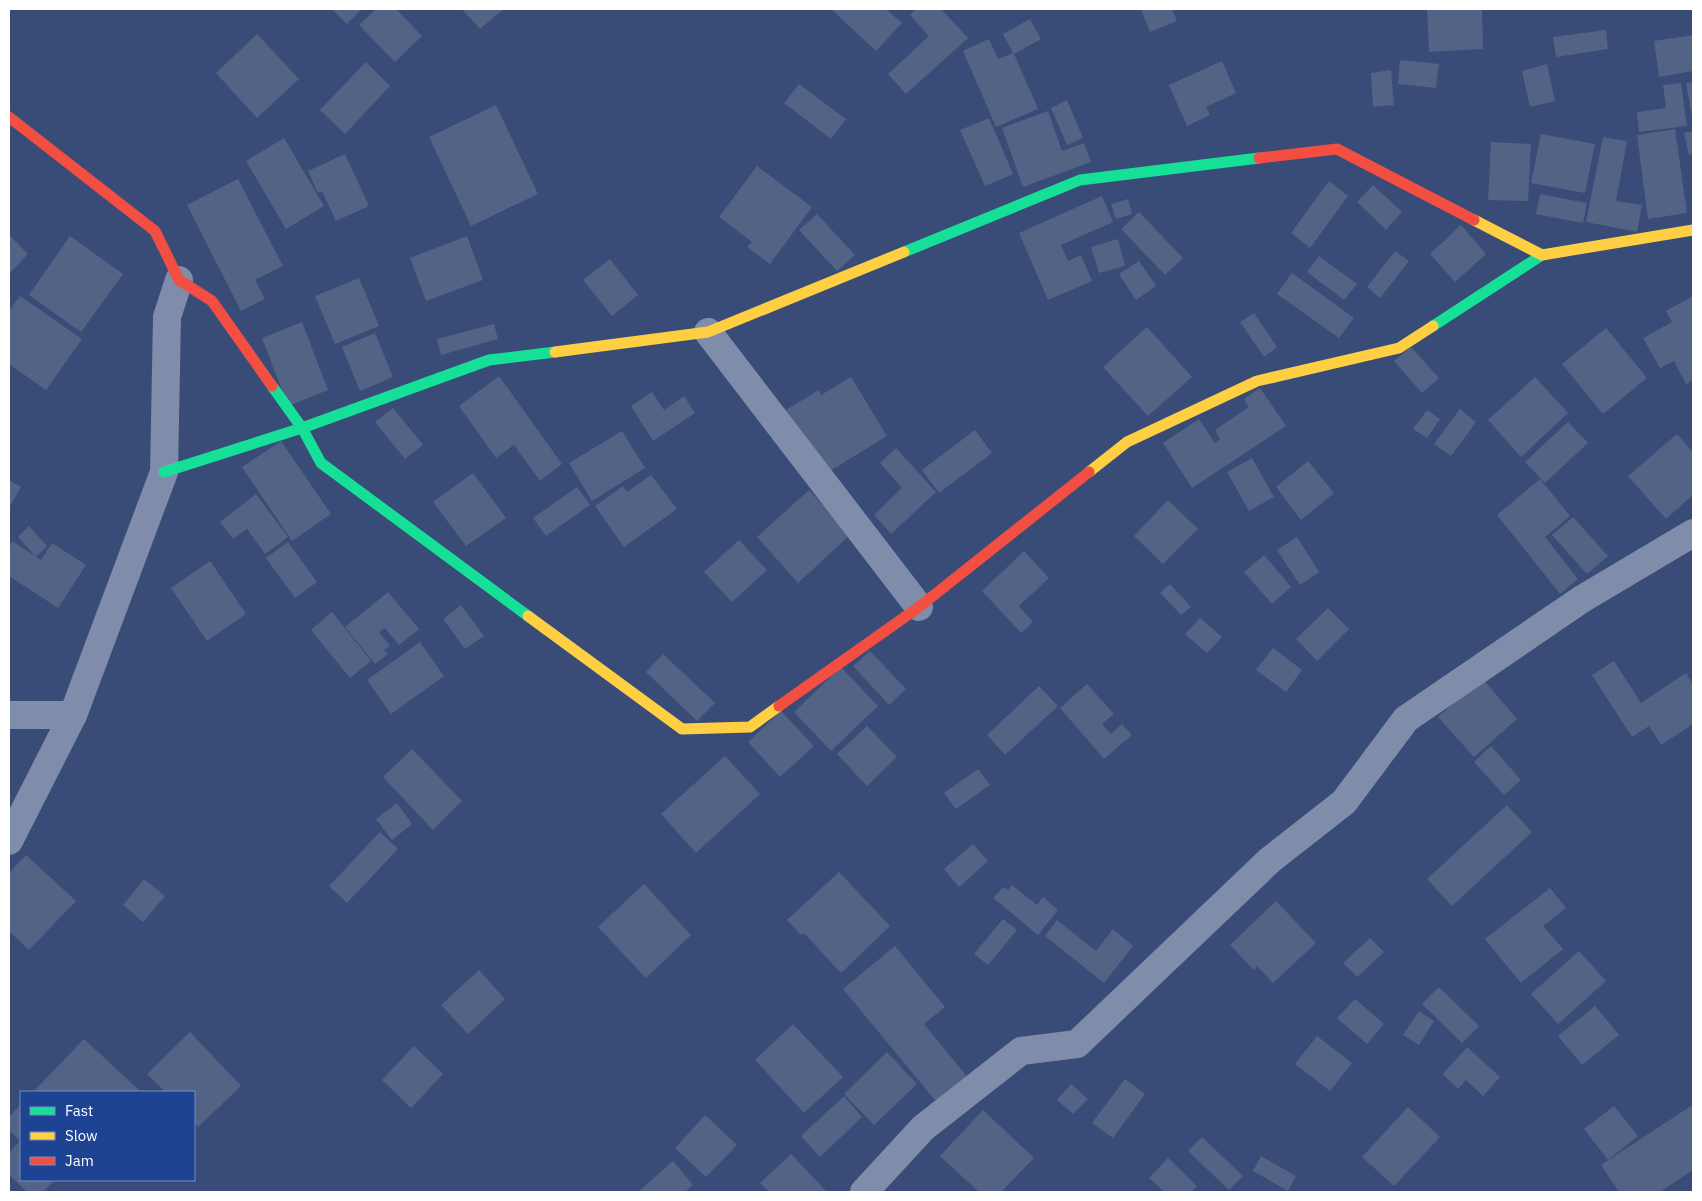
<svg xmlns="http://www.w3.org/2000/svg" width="1702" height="1201" font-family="'IBM Plex Sans',sans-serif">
<rect width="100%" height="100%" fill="#384c77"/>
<g fill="#526385">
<path d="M 332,9 L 362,9 L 347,24 Z"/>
<path d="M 376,9 L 396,9 L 422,36 L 395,62 L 359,25 Z"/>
<path d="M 462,9 L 504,9 L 480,29 Z"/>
<path d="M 831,9 L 886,9 L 902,23 L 876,51 Z"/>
<path d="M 916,9 L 941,9 L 968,38 L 906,94 L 888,74 L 929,36 L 910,15 Z"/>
<path d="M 1141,9 L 1172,9 L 1177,21 L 1150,32 Z"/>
<path d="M 1427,9 L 1482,9 L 1483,49 L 1429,52 Z"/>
<path d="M 1030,19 L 1041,39 L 1014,54 L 1038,109 L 996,127 L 963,51 L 989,39 L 998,59 L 1013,53 L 1003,34 Z"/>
<path d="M 1606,30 L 1608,49 L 1556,57 L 1553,37 Z"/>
<path d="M 257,34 L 299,79 L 257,118 L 216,73 Z"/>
<path d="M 1693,35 L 1693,71 L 1659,77 L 1654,41 Z"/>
<path d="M 1400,60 L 1439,64 L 1436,88 L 1398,84 Z"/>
<path d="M 1222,61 L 1236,93 L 1206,107 L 1210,115 L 1187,126 L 1169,85 Z"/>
<path d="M 366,62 L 390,86 L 345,134 L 320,110 Z"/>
<path d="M 1547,64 L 1555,101 L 1530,107 L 1522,71 Z"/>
<path d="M 1391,70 L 1394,105 L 1373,107 L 1371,73 Z"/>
<path d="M 1693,82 L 1693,117 L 1692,117 L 1686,83 Z"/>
<path d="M 1681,83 L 1687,126 L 1639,132 L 1637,112 L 1666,108 L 1663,85 Z"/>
<path d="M 799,84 L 846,119 L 831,139 L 784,103 Z"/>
<path d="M 1067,100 L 1083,138 L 1067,145 L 1051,108 Z"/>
<path d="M 496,105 L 538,194 L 471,226 L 429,137 Z"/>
<path d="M 1048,111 L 1062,151 L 1084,143 L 1091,162 L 1023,187 L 1002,128 Z"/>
<path d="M 989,118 L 1013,174 L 985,186 L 960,130 Z"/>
<path d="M 1675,129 L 1687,213 L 1648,219 L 1637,135 Z"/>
<path d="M 1693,131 L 1693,154 L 1689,155 L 1684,133 Z"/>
<path d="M 1541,134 L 1595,144 L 1585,193 L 1531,183 Z"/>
<path d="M 1603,137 L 1627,141 L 1616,201 L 1642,205 L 1637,232 L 1586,222 Z"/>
<path d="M 284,138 L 324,206 L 286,229 L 246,161 Z"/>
<path d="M 1491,142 L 1531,144 L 1528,201 L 1488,200 Z"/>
<path d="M 345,154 L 369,206 L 336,221 L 322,191 L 318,193 L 308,171 Z"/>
<path d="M 757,166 L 812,207 L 770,264 L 747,247 L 752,242 L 719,217 Z"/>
<path d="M 238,179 L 283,266 L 255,280 L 265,299 L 241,311 L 187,205 Z"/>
<path d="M 1329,181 L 1348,196 L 1310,248 L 1291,233 Z"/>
<path d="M 1373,185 L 1402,212 L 1386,230 L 1357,202 Z"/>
<path d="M 1540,194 L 1587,203 L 1583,223 L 1536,214 Z"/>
<path d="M 1102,196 L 1113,222 L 1061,245 L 1068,261 L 1081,255 L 1092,281 L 1048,300 L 1019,233 Z"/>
<path d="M 1128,199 L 1132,214 L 1116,219 L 1111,204 Z"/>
<path d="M 1139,212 L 1183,258 L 1165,275 L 1121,229 Z"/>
<path d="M 817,214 L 855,255 L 837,271 L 799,230 Z"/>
<path d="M 1461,225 L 1486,254 L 1455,282 L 1430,254 Z"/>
<path d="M 9,235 L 28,254 L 9,274 Z"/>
<path d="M 70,236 L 123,274 L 81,332 L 29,295 Z"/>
<path d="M 467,236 L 483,280 L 426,301 L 410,258 Z"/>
<path d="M 1118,239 L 1125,266 L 1099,273 L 1091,247 Z"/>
<path d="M 1395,251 L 1409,261 L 1380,298 L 1367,287 Z"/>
<path d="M 1319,256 L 1357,284 L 1344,300 L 1307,272 Z"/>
<path d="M 610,259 L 638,295 L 612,316 L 583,280 Z"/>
<path d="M 1139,261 L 1156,286 L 1136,300 L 1119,274 Z"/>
<path d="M 1292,273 L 1354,318 L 1339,338 L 1277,294 Z"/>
<path d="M 359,278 L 379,326 L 335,344 L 315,296 Z"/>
<path d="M 20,296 L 82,339 L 46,390 L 9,364 L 9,311 Z"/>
<path d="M 1693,296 L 1693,380 L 1686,384 L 1674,361 L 1660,368 L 1643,338 L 1672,322 L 1666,311 Z"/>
<path d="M 1254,313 L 1277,347 L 1264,357 L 1240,322 Z"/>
<path d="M 302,322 L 328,390 L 288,406 L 262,338 Z"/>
<path d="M 494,324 L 498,339 L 441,355 L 437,339 Z"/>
<path d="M 1147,327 L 1192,377 L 1148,416 L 1103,367 Z"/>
<path d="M 1606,328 L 1647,378 L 1603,414 L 1562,364 Z"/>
<path d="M 375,333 L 393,377 L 360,391 L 342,347 Z"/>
<path d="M 1411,347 L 1439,378 L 1422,393 L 1394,361 Z"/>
<path d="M 499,376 L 562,464 L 540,481 L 514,445 L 496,458 L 459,406 Z"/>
<path d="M 851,377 L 887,436 L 825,474 L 786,410 L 819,390 L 821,395 Z"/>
<path d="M 1535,377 L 1568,413 L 1521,457 L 1488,420 Z"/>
<path d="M 1260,388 L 1286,426 L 1192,488 L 1163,443 L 1199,419 L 1215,443 L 1220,439 L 1215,430 L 1249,407 L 1244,399 Z"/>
<path d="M 652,392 L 664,410 L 684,396 L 695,413 L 653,441 L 631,406 Z"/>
<path d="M 393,408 L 423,445 L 405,459 L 375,422 Z"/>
<path d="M 1460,409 L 1476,422 L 1451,456 L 1434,444 Z"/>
<path d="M 1427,410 L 1440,419 L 1427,438 L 1413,429 Z"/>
<path d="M 1568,422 L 1588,443 L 1545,483 L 1525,462 Z"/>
<path d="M 975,430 L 992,453 L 939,493 L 922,470 Z"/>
<path d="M 622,431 L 645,468 L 592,501 L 569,463 Z"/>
<path d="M 1677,434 L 1693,452 L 1693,495 L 1666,519 L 1628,476 Z"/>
<path d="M 281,441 L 331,514 L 292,541 L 242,467 Z"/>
<path d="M 896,448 L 936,492 L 891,534 L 874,515 L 902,488 L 880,463 Z"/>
<path d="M 1252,458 L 1274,497 L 1249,511 L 1227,472 Z"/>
<path d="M 1308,461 L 1334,493 L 1301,520 L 1276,487 Z"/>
<path d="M 473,473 L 506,518 L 466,546 L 433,502 Z"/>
<path d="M 651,475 L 677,509 L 624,547 L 595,506 L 623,486 L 627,492 Z"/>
<path d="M 1540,479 L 1570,516 L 1545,537 L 1578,579 L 1560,594 L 1497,515 Z"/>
<path d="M 9,480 L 21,487 L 9,508 Z"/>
<path d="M 577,487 L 590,505 L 546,536 L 533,518 Z"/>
<path d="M 809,490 L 850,535 L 798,583 L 757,537 Z"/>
<path d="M 256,494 L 288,537 L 265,554 L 247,529 L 233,539 L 220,522 Z"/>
<path d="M 1168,500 L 1198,529 L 1163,564 L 1134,536 Z"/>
<path d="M 1573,517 L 1608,556 L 1587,574 L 1552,535 Z"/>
<path d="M 29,526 L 47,546 L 36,557 L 18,537 Z"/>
<path d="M 1297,537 L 1319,572 L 1300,585 L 1277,550 Z"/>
<path d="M 739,540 L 767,570 L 732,602 L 704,572 Z"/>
<path d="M 12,541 L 41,560 L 52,543 L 86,565 L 58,608 L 9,576 L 9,547 Z"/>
<path d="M 288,542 L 317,582 L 295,598 L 266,558 Z"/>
<path d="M 1024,551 L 1049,578 L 1019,606 L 1033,622 L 1021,633 L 982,591 Z"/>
<path d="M 1264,555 L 1291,587 L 1272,604 L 1244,572 Z"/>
<path d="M 210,561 L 246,614 L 207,641 L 171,588 Z"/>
<path d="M 1170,584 L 1191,607 L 1181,615 L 1160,593 Z"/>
<path d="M 388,592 L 419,629 L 399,645 L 385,628 L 379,632 L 390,646 L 384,650 L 388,654 L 375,664 L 345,627 Z"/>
<path d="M 461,605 L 484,636 L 465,649 L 443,619 Z"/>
<path d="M 1328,608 L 1349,629 L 1317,661 L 1296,639 Z"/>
<path d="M 332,612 L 371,661 L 350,678 L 311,630 Z"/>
<path d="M 1200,618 L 1222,637 L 1207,653 L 1185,634 Z"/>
<path d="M 420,642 L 444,676 L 391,714 L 367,680 Z"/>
<path d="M 1273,648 L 1302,670 L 1286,692 L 1256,670 Z"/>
<path d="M 870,651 L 906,689 L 889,705 L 853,666 Z"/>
<path d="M 663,654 L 715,703 L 697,721 L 646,672 Z"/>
<path d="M 1614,661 L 1641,703 L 1686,673 L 1693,685 L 1693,724 L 1661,745 L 1649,726 L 1632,737 L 1592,675 Z"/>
<path d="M 841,667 L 878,706 L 831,751 L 794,712 Z"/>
<path d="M 1482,678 L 1517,719 L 1474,757 L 1438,717 Z"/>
<path d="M 1087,684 L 1114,714 L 1102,724 L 1111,734 L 1122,724 L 1132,735 L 1104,759 L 1060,708 Z"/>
<path d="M 1039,686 L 1058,706 L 1005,755 L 987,735 Z"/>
<path d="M 781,711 L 814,746 L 780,777 L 748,742 Z"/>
<path d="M 867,726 L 897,757 L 867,786 L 837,754 Z"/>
<path d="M 1491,746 L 1521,780 L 1504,795 L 1474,762 Z"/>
<path d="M 412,749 L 462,801 L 433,830 L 383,777 Z"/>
<path d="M 725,756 L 760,794 L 696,853 L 661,814 Z"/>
<path d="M 978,769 L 990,785 L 956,809 L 944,793 Z"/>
<path d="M 397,803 L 412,824 L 392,840 L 376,819 Z"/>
<path d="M 1507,805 L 1532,832 L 1452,906 L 1427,879 Z"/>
<path d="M 380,832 L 398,849 L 347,903 L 329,886 Z"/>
<path d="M 973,844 L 988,861 L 959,887 L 944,869 Z"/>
<path d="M 26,855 L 76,901 L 29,950 L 9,931 L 9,873 Z"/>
<path d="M 839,872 L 890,926 L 841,973 L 804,933 L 801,935 L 787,920 Z"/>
<path d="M 144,879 L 165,896 L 143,922 L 123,905 Z"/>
<path d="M 644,884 L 691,935 L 646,978 L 598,927 Z"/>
<path d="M 1012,885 L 1037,905 L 1043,897 L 1058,910 L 1038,935 L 993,898 L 1003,887 L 1008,890 Z"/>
<path d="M 1550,888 L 1566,908 L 1543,926 L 1563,949 L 1521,983 L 1485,939 Z"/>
<path d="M 1276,901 L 1316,943 L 1273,983 L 1257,966 L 1254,970 L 1230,945 Z"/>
<path d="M 1003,919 L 1017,930 L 988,965 L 974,954 Z"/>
<path d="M 1057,920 L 1096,951 L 1113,929 L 1133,946 L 1104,983 L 1045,936 Z"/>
<path d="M 1370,938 L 1384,952 L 1357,977 L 1343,963 Z"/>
<path d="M 895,946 L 945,1007 L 924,1024 L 970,1080 L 939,1105 L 843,989 Z"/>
<path d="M 1579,951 L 1606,981 L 1558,1024 L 1531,994 Z"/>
<path d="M 479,970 L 505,999 L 468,1034 L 441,1005 Z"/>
<path d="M 1439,987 L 1479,1026 L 1462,1043 L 1422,1004 Z"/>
<path d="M 1355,999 L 1384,1024 L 1367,1044 L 1337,1018 Z"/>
<path d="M 1595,1006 L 1619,1035 L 1582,1065 L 1558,1036 Z"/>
<path d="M 1419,1011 L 1434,1021 L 1419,1045 L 1403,1035 Z"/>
<path d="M 793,1024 L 843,1077 L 804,1113 L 755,1060 Z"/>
<path d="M 190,1032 L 241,1086 L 198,1127 L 194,1122 L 194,1092 L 165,1092 L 147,1074 Z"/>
<path d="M 1317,1036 L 1352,1063 L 1330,1091 L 1295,1064 Z"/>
<path d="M 84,1039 L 140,1091 L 139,1092 L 33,1092 Z"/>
<path d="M 414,1046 L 443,1074 L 411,1108 L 382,1080 Z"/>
<path d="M 1467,1047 L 1500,1077 L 1483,1096 L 1466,1080 L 1458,1089 L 1443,1074 Z"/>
<path d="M 887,1052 L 917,1084 L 874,1125 L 844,1094 Z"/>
<path d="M 1125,1079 L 1145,1094 L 1113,1138 L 1092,1123 Z"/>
<path d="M 1071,1084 L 1088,1099 L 1073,1114 L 1057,1100 Z"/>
<path d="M 844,1096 L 862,1117 L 820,1157 L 801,1136 Z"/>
<path d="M 21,1104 L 21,1180 L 55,1180 L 43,1192 L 27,1192 L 9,1175 L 9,1153 L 20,1141 L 9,1130 L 9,1117 Z"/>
<path d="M 1614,1106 L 1638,1136 L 1608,1160 L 1584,1129 Z"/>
<path d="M 1691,1106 L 1693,1110 L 1693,1170 L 1660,1192 L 1619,1192 L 1601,1165 Z"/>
<path d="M 1408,1107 L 1440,1137 L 1394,1186 L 1362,1157 Z"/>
<path d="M 983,1110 L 1034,1158 L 1001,1192 L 979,1192 L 940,1156 Z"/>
<path d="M 705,1115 L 737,1145 L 706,1177 L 675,1148 Z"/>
<path d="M 1202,1137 L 1243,1176 L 1229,1190 L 1188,1151 Z"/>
<path d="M 791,1154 L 827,1192 L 769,1192 L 760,1183 Z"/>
<path d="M 1261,1156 L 1296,1176 L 1288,1191 L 1253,1171 Z"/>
<path d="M 1168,1158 L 1197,1186 L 1191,1192 L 1164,1192 L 1149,1178 Z"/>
<path d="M 673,1161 L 693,1185 L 685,1192 L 638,1192 Z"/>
</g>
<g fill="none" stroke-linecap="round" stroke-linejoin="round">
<g stroke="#808daa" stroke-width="28">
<path d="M 708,332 L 919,607"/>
<path d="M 9,715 L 73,715"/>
<path d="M 9,841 L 73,715 L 164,472 L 167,317 L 179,280"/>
<path d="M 864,1192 L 923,1128 L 1021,1051 L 1077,1044 L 1270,860 L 1344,802 L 1406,719 L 1582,599 L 1693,533"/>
</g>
<g stroke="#16e098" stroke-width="11">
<path d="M 904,252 L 1080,180 L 1259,158"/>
<path d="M 1433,326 L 1542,255"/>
<path d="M 272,386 L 302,428 L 321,463 L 528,616"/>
<path d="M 164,472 L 302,428 L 489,360 L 555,352"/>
</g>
<g stroke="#ffcf43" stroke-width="11">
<path d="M 1474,220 L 1542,255 L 1693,230"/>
<path d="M 555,352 L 708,332 L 904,252"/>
<path d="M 1089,472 L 1127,442 L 1257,381 L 1399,348 L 1433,326"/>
<path d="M 528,616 L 682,729 L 750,727 L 779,706"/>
</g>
<g stroke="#f24e42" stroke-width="11">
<path d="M 9,117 L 155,231 L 179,280 L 212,301 L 272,386"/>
<path d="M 1259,158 L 1337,149 L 1474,220"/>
<path d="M 779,706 L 919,607 L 1089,472"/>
</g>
</g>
<rect width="1702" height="1201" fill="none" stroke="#ffffff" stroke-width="20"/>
<rect x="20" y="1091" width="175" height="90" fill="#1d4392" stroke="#778ebe"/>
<rect x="30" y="1107" width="25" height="8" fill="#16e098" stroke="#778ebe"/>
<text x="65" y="1116" font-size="15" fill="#ffffff">Fast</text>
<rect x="30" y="1132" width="25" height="8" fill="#ffcf43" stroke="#778ebe"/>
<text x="65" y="1141" font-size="15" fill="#ffffff">Slow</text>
<rect x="30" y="1157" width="25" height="8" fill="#f24e42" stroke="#778ebe"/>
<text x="65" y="1166" font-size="15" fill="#ffffff">Jam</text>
</svg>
